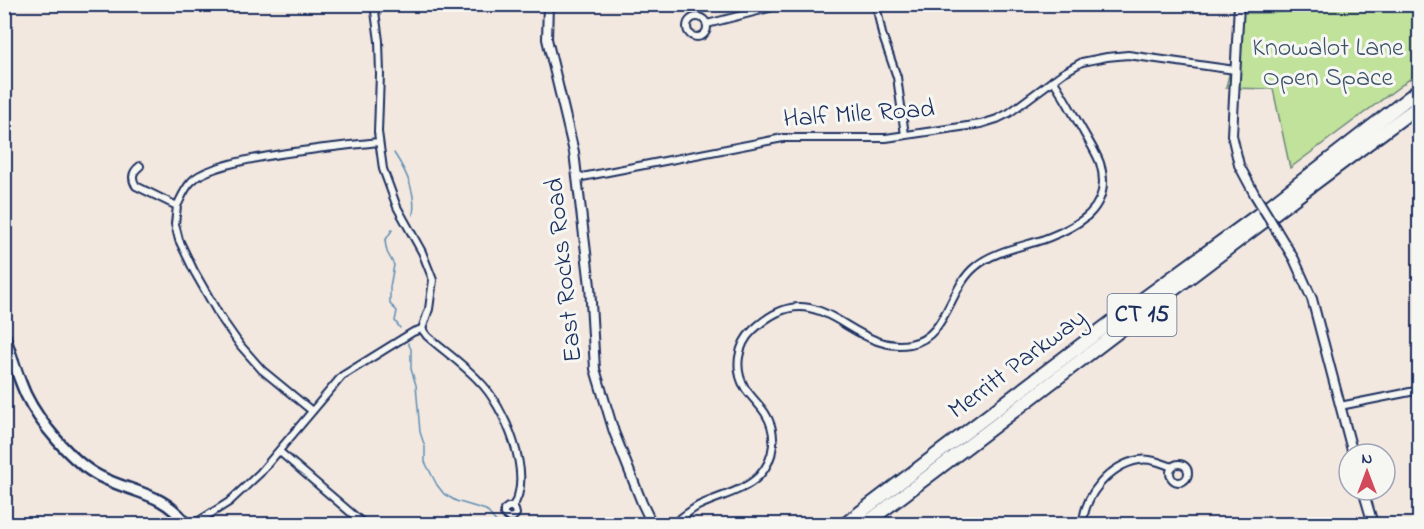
<svg xmlns="http://www.w3.org/2000/svg" width="1424" height="529" font-family="'Indie Flower',sans-serif">
<rect width="100%" height="100%" fill="#f3e8e0"/>
<filter id="ink" filterUnits="userSpaceOnUse"><feTurbulence type="fractalNoise" baseFrequency=".0167" numOctaves="2"/><feDisplacementMap in="SourceGraphic" scale="12" xChannelSelector="R" yChannelSelector="G"/><feConvolveMatrix kernelMatrix="1 2 1 2 8 2 1 2 1" color-interpolation-filters="sRGB"/></filter>
<g filter="url(#ink)">
<path fill="#c0e29b" stroke="#6e887c" stroke-width="1.5" d="M 1316,5 L 1419,5 L 1419,72 L 1290,168 L 1273,89 L 1226,88 L 1234,51 L 1239,13 C 1265,13 1291,14 1316,5 Z"/>
<g fill="none" stroke-linecap="round" stroke-linejoin="round">
<g stroke="#5f8eb4" stroke-width="1.5">
<path d="M 394,153 C 406,171 417,193 413,215"/>
<path d="M 392,230 L 385,241 L 387,252 L 394,265 L 390,287 L 390,304 L 397,311 L 395,321 L 400,328"/>
<path d="M 408,343 L 411,349 L 411,369 L 416,385 L 420,432 L 425,447 L 425,462 L 437,485 L 444,494 L 456,501 L 486,510 L 498,524"/>
</g>
<g stroke="#1b2f5e" stroke-width="10">
<g id="minor">
<path d="M 374,4 L 379,41 L 380,74 L 378,132 L 383,169 L 397,207 L 422,252 L 433,280 L 429,309 L 422,329"/>
<path d="M 876,4 L 882,34 L 897,77 L 905,135"/>
<circle cx="697" cy="27" r="10"/>
<path d="M 707,24 L 785,4"/>
<path d="M 140,166 C 132,172 131,178 136,186 L 177,206 L 175,224 L 179,240 L 194,271 L 219,315 L 240,345 L 262,370 L 312,411"/>
<path d="M 577,178 L 783,138 L 886,138 L 981,124 L 997,119 L 1009,113 L 1063,73 L 1082,62 L 1107,57 L 1128,55 L 1235,70"/>
<path d="M 177,206 C 181,198 185,188 191,182 C 212,157 343,146 379,142"/>
<path d="M 422,329 L 427,336 C 444,351 463,364 479,381 C 503,404 536,478 512,507 L 508,507 L 504,510 L 504,514 L 509,518 L 513,517 L 516,514 L 515,510 L 512,507"/>
<path d="M 1340,406 L 1420,390"/>
<path d="M 280,452 L 364,524"/>
<circle cx="1179" cy="473" r="9"/>
<path d="M 194,524 L 229,502 L 260,473 L 342,376 L 413,332 L 422,329"/>
<path d="M 672,524 C 681,519 689,511 698,506 C 718,496 743,492 759,476 C 775,459 778,433 765,413 C 759,404 751,397 745,388 C 734,370 737,345 753,330 C 820,267 848,355 910,344 C 947,338 949,288 975,267 C 992,252 1020,247 1042,240 C 1077,227 1114,209 1100,163 C 1096,152 1089,142 1083,131 C 1073,114 1064,96 1053,80"/>
<path d="M 1083,524 C 1084,495 1110,465 1139,460 C 1150,458 1162,463 1172,467"/>
</g>
</g>
<g stroke="#1b2f5e" stroke-width="12">
<g id="tertiary">
<path d="M 548,4 L 547,39 L 574,152 L 590,286 L 595,369 L 614,432 L 642,503 L 652,524"/>
<path d="M 1239,4 L 1232,135 L 1239,165 L 1255,195"/>
<path d="M 1277,231 L 1294,259 L 1312,299 L 1353,454"/>
<path d="M 1363,490 L 1373,524"/>
</g>
</g>
<g stroke="#1b2f5e" stroke-width="14">
<path id="secondary" d="M 4,334 C 11,354 17,375 26,395 C 39,422 72,462 99,476 C 131,493 164,492 186,524"/>
</g>
<g stroke="#1b2f5e" stroke-width="16">
<g id="motorway">
<path d="M 845,524 L 1114,320 L 1258,215 L 1420,89"/>
<path d="M 865,524 C 1050,385 1233,242 1420,105"/>
</g>
</g>
<use href="#minor" stroke="#f6f6f2" stroke-width="6"/>
<use href="#tertiary" stroke="#f6f6f2" stroke-width="8"/>
<use href="#secondary" stroke="#f6f6f2" stroke-width="9"/>
<use href="#motorway" stroke="#f6f6f2" stroke-width="12"/>
<g stroke="#1b2f5e" stroke-width="12" stroke-linecap="butt">
<path id="tertiary-bridge" d="M 1255,195 L 1277,231"/>
</g>
<use href="#tertiary-bridge" stroke="#f6f6f2" stroke-width="8"/>
</g>
</g>
<g text-anchor="middle" dominant-baseline="central" stroke-width="6" stroke-linejoin="round" paint-order="stroke">
<rect fill="#f6f6f2" stroke="#5d6b8a" stroke-width="1.5" x="1107.5" y="294" width="69" height="42" rx="4.5"/>
<g font-size="24" font-weight="bold" fill="#1b2f5e">
<text x="1142" y="315">CT 15</text>
</g>
<g font-size="26" fill="#3c536a" stroke="#f6f6f2">
<text x="1328" y="49">Knowalot Lane<tspan x="1328" dy="30">Open Space</tspan></text>
</g>
<g font-size="26" fill="#1b2f5e" stroke="#f6f6f2">
<text transform="translate(859 115) rotate(-4)">Half Mile Road</text>
<text transform="translate(565 270) rotate(-96)">East Rocks Road</text>
<text transform="translate(1018 365) rotate(-37)">Merritt Parkway</text>
</g>
</g>
<rect width="1424" height="529" fill="none" stroke="#f6f6f2" stroke-width="24"/>
<rect x="12" y="12" width="1400" height="505" fill="none" stroke="#1b2f5e" stroke-width="2" filter="url(#ink)"/>
<g transform="translate(1367 472)"><circle r="28" fill="#f6f6f2" stroke="#9ea6b7" stroke-width="1.5"/>
<path d="M0-4.5L10 22L0 15L-10 22Z" fill="#d1495b"/>
<text y="-9" font-size="16" font-weight="bold" text-anchor="middle" fill="#1b2f5e">N</text>
</g>
</svg>
